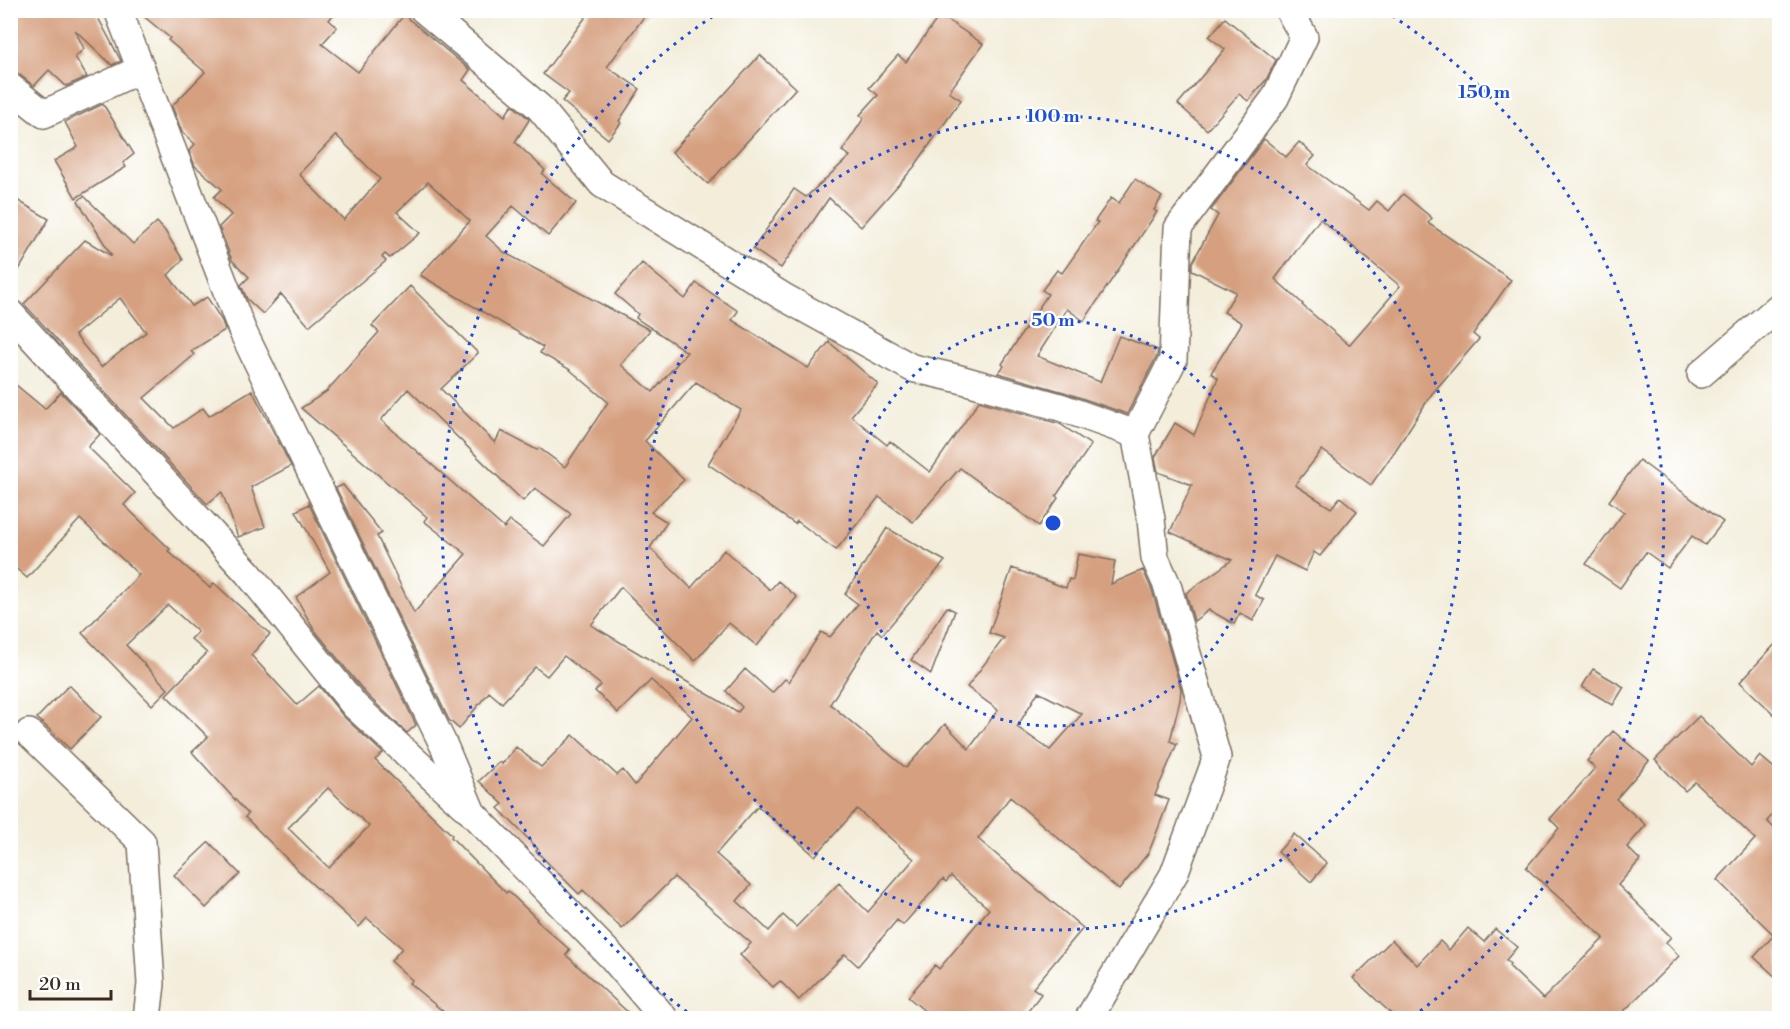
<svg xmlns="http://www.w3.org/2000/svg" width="1790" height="1029" font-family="'Libre Bodoni',serif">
<rect width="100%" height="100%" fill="#fff"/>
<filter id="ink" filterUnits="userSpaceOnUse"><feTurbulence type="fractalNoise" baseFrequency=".0167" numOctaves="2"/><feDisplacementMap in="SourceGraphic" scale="12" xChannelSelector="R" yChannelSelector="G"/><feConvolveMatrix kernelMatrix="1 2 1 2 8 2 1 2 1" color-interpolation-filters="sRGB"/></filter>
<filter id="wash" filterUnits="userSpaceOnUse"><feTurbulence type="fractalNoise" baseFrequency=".008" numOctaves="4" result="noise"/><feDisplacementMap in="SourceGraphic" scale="24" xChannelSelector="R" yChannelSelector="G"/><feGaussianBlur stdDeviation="1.35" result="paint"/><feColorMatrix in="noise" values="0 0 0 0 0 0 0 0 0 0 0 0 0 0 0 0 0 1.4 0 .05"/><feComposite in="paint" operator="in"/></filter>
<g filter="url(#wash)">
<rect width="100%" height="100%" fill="#f3edda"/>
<g id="blocks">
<g fill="#d6a080" fill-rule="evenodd">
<path d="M 10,10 L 94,10 L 121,61 L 112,65 L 75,30 L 84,49 L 75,57 L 87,77 L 66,86 L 49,70 L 34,86 L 10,67 Z"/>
<path d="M 136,10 L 337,10 L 329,20 L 337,27 L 322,44 L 358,72 L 404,15 L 470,70 L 463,80 L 505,116 L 512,105 L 528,118 L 529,120 L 515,142 L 545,170 L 542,174 L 576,203 L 548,236 L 513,206 L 486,236 L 505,253 L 650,330 L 621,365 L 653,392 L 687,352 L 636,318 L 638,314 L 615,294 L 642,263 L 685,299 L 696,283 L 738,311 L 732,320 L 808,368 L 829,342 L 878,384 L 851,416 L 887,445 L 890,441 L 930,472 L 979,401 L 1060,424 L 1091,445 L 1056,496 L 1058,498 L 1039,526 L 960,468 L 913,522 L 879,497 L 836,550 L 797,521 L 795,524 L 708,464 L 741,410 L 696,382 L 645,441 L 684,480 L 651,512 L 667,522 L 650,548 L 691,588 L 724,550 L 770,590 L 778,581 L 797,597 L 757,646 L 729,623 L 695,661 L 621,587 L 591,625 L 738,712 L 742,707 L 726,691 L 745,669 L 772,693 L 785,679 L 789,682 L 821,632 L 830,637 L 858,604 L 845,594 L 887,528 L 945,561 L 882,635 L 877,630 L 830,704 L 906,768 L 945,724 L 969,749 L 998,710 L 967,687 L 1004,638 L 989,633 L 1012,568 L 1066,588 L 1069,579 L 1073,580 L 1078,554 L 1115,561 L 1111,584 L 1143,570 L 1152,590 L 1181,689 L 1180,700 L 1170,741 L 1177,744 L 1155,795 L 1169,800 L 1149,852 L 1119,890 L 1010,797 L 978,839 L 1083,928 L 1033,988 L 1041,994 L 1023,1018 L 933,1018 L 908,997 L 935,965 L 939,969 L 989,909 L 951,876 L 946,882 L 943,879 L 903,925 L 897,920 L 858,966 L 845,954 L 799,1000 L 780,981 L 773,987 L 740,955 L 751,943 L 674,877 L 622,929 L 583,890 L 579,894 L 536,851 L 538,849 L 498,808 L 503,804 L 479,781 L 499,762 L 502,764 L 516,747 L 541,767 L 573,735 L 617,775 L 623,770 L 635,785 L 692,717 L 651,680 L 618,713 L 595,691 L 601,685 L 564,656 L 547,676 L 535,667 L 502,703 L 489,692 L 459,729 L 449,720 L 336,488 L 343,485 L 382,533 L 377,536 L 414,613 L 466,554 L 424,521 L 427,517 L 301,408 L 326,392 L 379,332 L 372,326 L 410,286 L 478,353 L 441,389 L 495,443 L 501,431 L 537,450 L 539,448 L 565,467 L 608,402 L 569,369 L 540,353 L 543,347 L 420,275 L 470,221 L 428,182 L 397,212 L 420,233 L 390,258 L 385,254 L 382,257 L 386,261 L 309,326 L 281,294 L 263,314 L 247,299 L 241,285 L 249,277 L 232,260 L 219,227 L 231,215 L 214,197 L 222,189 L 195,166 L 189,151 L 195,144 L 182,132 L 172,106 L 205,72 L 168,40 L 170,38 ZM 336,135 L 380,179 L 344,220 L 299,174 ZM 408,389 L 523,501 L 535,488 L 571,514 L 544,546 L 510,521 L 504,528 L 381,420 ZM 1038,692 L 1082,714 L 1050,750 L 1017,727 ZM 758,806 L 815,856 L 857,809 L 914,859 L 868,912 L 839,883 L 796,927 L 783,915 L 769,931 L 737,901 L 751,885 L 716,854 Z"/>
<path d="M 591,10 L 649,10 L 607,67 L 640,89 L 619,121 L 621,123 L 608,139 L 562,101 L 569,93 L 543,74 Z"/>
<path d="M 940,15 L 983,44 L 949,92 L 961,100 L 914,167 L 861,227 L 829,198 L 781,268 L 753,249 L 794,189 L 806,197 L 850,156 L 842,151 L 864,118 L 860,115 L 878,95 L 869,88 L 898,55 L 906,62 Z"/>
<path d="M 1225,18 L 1276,60 L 1266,80 L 1248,101 L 1239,94 L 1207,130 L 1178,104 L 1225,49 L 1209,37 Z"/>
<path d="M 760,55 L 796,88 L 708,184 L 672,152 Z"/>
<path d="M 103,104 L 134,154 L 123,163 L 126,167 L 76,198 L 54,161 L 78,147 L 65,122 Z"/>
<path d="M 1264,139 L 1286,157 L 1299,142 L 1315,156 L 1307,165 L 1369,210 L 1377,201 L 1389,211 L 1403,194 L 1432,218 L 1428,223 L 1511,280 L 1473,334 L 1479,339 L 1431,395 L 1395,451 L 1371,485 L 1322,450 L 1295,485 L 1331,508 L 1340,497 L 1357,511 L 1320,556 L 1314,552 L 1305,571 L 1275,556 L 1255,595 L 1264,600 L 1253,621 L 1240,613 L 1234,624 L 1209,610 L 1194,621 L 1186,593 L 1232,560 L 1170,532 L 1192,485 L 1158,472 L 1155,457 L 1175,423 L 1194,435 L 1218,378 L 1211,373 L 1242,323 L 1224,312 L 1236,292 L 1192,270 L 1192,263 L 1218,215 L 1211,210 ZM 1320,219 L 1400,286 L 1349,345 L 1302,305 L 1303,304 L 1275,279 Z"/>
<path d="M 1135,179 L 1162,197 L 1154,210 L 1157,212 L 1084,321 L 1067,309 L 1037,356 L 1100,382 L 1119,336 L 1158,350 L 1157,356 L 1127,414 L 1064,392 L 998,373 L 1004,366 L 1002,364 L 1048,294 L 1042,290 L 1057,270 L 1062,273 L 1098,222 L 1095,221 L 1111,198 L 1119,203 Z"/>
<path d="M 10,196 L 49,219 L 10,285 Z"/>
<path d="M 84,196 L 133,244 L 157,222 L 165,231 L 183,260 L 168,275 L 192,306 L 207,297 L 222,321 L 225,330 L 191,351 L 194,355 L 144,398 L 174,428 L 203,408 L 209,416 L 252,390 L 291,466 L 251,487 L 265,527 L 238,537 L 222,492 L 207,504 L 24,304 L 85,240 L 112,256 L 78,201 ZM 120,298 L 146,332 L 101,367 L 75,335 Z"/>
<path d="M 10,380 L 45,409 L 61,392 L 100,434 L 88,447 L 135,493 L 124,505 L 170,549 L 168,551 L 210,588 L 214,583 L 270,634 L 251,655 L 297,705 L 319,686 L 344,717 L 383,753 L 375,760 L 452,835 L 451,837 L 506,893 L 508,891 L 537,919 L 536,920 L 570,950 L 566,955 L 634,1018 L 451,1018 L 409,983 L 412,980 L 391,961 L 402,948 L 367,918 L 359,927 L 309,881 L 245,817 L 248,814 L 192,752 L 208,737 L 166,695 L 207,653 L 191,639 L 198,632 L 168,605 L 126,645 L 168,689 L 152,705 L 82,633 L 139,575 L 80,519 L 27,578 L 10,563 ZM 328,788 L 369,826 L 329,868 L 288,828 Z"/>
<path d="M 1639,460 L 1723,522 L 1705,545 L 1692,536 L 1668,568 L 1646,552 L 1620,588 L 1586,564 L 1624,512 L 1609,501 Z"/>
<path d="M 309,504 L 416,725 L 407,733 L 367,695 L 313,628 L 296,597 L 330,572 L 296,511 Z"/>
<path d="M 947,607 L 955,611 L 931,674 L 911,660 Z"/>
<path d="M 1779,640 L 1779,719 L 1740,682 Z"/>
<path d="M 1593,669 L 1624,687 L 1613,705 L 1582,687 Z"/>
<path d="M 69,685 L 101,717 L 70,749 L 37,718 Z"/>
<path d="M 1699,716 L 1751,767 L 1760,756 L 1779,772 L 1779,808 L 1767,821 L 1779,833 L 1779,980 L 1754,957 L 1774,935 L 1717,880 L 1755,839 L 1695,782 L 1685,791 L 1655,760 Z"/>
<path d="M 1613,731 L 1649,761 L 1616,799 L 1646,825 L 1627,847 L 1640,860 L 1618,885 L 1671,937 L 1666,942 L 1679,956 L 1617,1018 L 1396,1018 L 1353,978 L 1392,940 L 1417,965 L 1440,941 L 1449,950 L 1468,928 L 1484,942 L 1495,929 L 1517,947 L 1506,960 L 1510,964 L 1509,966 L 1543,999 L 1604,938 L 1526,868 L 1559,828 L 1550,819 L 1595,768 L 1587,761 Z"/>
<path d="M 1294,834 L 1327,863 L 1311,882 L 1278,852 Z"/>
<path d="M 209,842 L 240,874 L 206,908 L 174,875 Z"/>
</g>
</g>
</g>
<g filter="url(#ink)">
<use href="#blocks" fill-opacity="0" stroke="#7b6e60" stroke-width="1.5"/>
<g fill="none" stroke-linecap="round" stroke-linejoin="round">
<g stroke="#7b6e60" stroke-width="30">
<g id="minor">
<path d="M 118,10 L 242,330 L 444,746 L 472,813 L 612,957 L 664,1018"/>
<path d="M 424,10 L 539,107 L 602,184 L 782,296 L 912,368 L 956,378 L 1060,407 L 1135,434 L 1151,519 L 1155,558 L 1167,585 L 1217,757 L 1174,874 L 1089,1018"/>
<path d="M 10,87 L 44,114 L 141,69"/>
<path d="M 10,313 L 248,573 L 355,706 L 464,806"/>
<path d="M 1701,374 L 1780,306"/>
<path d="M 1135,434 L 1173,360 L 1178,228 L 1275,98 L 1304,37 L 1289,10"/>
<path d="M 29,733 L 142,842 L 151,984 L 147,1018"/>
</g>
</g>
<use href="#minor" stroke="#fff" stroke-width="27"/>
</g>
</g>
<g fill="none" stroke="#1d4ed8" stroke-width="3" stroke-dasharray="3 6">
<circle cx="1053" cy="523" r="203"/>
<circle cx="1053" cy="523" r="407"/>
<path d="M694 1017A610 610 0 0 1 721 11M1385 11A610 610 0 0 1 1412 1017"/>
</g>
<circle cx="1053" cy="523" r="9" fill="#1d4ed8" stroke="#fff" stroke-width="3"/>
<g font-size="18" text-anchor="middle" font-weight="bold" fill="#1d4ed8" stroke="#fff" stroke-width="4.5" stroke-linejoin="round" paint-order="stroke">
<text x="1484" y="98">150 m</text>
<text x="1053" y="122">100 m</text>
<text x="1053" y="326">50 m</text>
</g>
<rect width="1790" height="1029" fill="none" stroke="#fff" stroke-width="36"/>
<path d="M30 990v9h81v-9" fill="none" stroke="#3b2a1e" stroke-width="3"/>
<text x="39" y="990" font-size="18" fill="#3b2a1e" stroke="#ffffff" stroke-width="4.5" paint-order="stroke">20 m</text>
</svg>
